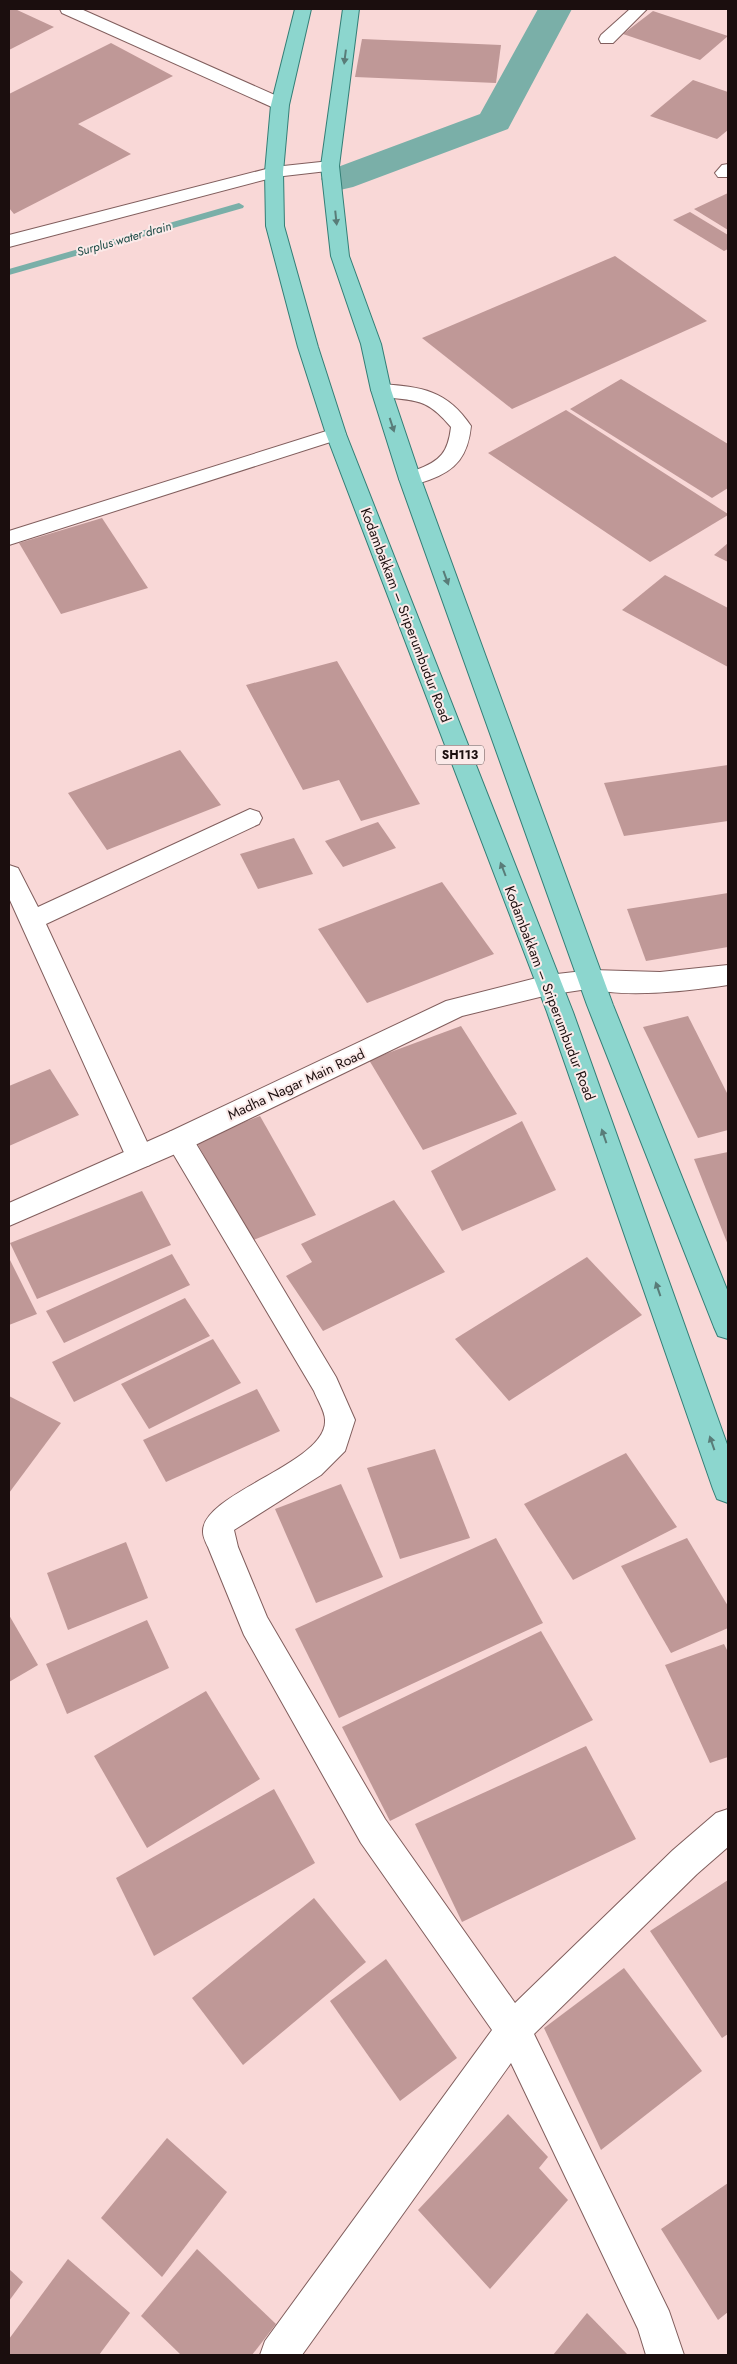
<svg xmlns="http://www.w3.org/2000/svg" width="737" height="2364" font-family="Jost,sans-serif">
<rect width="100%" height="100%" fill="#f9d8d7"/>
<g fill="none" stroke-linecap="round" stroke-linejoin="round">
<path fill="#7aafa8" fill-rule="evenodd" d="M 239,203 L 244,206 L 243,208 L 9,275 L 9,269 Z"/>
<path fill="#7aafa8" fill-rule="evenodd" d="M 538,9 L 572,9 L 508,129 L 353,187 L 340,190 L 327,187 L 321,179 L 327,171 L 480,114 Z"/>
</g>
<g fill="#bf9897">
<path d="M 9,9 L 15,9 L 54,27 L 9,50 Z"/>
<path d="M 653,11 L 728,36 L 700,60 L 623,34 Z"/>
<path d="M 362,39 L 501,45 L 496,83 L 355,77 Z"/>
<path d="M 111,43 L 173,76 L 78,124 L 131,154 L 14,214 L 9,208 L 9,94 Z"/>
<path d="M 693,80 L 728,92 L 728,130 L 717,139 L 650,116 Z"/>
<path d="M 728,193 L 728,230 L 694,209 Z"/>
<path d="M 690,212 L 728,235 L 728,249 L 724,251 L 673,220 Z"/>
<path d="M 615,256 L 707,321 L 512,409 L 422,338 Z"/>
<path d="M 621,379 L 728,444 L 728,488 L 712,498 L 570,409 Z"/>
<path d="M 566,410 L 728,514 L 728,515 L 650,562 L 488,453 Z"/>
<path d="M 102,518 L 148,588 L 61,614 L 19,543 Z"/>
<path d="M 728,543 L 728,562 L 714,555 Z"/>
<path d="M 665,575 L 728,608 L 728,667 L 622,610 Z"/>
<path d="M 337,661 L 420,804 L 361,821 L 339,780 L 303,790 L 246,685 Z"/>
<path d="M 180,750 L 221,805 L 107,850 L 68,793 Z"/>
<path d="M 728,765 L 728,821 L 624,836 L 604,783 Z"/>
<path d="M 378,822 L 396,848 L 343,867 L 325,841 Z"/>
<path d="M 294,838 L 313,874 L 258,889 L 240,854 Z"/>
<path d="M 442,882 L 494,954 L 367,1003 L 318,929 Z"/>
<path d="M 728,893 L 728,947 L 646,961 L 627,909 Z"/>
<path d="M 688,1016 L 728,1095 L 728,1130 L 698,1138 L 643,1027 Z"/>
<path d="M 461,1026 L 517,1114 L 423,1150 L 369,1060 Z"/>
<path d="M 50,1069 L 79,1115 L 9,1146 L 9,1086 Z"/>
<path d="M 260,1116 L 316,1215 L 251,1241 L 196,1141 Z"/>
<path d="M 522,1121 L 556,1190 L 462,1231 L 431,1171 Z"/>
<path d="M 728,1152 L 728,1245 L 694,1159 Z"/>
<path d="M 142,1191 L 171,1245 L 37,1299 L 10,1243 Z"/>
<path d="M 394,1200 L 445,1272 L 323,1331 L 286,1276 L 312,1262 L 301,1244 Z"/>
<path d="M 172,1254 L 190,1285 L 64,1343 L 46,1311 Z"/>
<path d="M 587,1257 L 642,1315 L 509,1401 L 455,1339 Z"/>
<path d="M 9,1258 L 37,1314 L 9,1325 Z"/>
<path d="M 185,1298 L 210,1336 L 74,1402 L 52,1362 Z"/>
<path d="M 213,1339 L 241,1383 L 149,1429 L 121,1384 Z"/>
<path d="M 257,1389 L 280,1431 L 166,1482 L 143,1440 Z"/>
<path d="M 9,1396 L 61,1423 L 9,1493 Z"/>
<path d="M 435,1449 L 470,1538 L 400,1559 L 367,1468 Z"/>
<path d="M 626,1453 L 677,1527 L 573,1580 L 524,1504 Z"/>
<path d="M 341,1484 L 383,1577 L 316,1603 L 275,1509 Z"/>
<path d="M 496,1538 L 543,1623 L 339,1718 L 295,1629 Z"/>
<path d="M 687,1538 L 728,1606 L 728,1628 L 671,1653 L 621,1566 Z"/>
<path d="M 126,1542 L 148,1598 L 68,1630 L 47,1573 Z"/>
<path d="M 9,1615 L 38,1665 L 9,1682 Z"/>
<path d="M 147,1620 L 169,1668 L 67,1714 L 46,1664 Z"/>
<path d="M 541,1631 L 593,1720 L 390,1821 L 342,1727 Z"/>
<path d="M 724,1644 L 728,1652 L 728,1757 L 710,1763 L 665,1665 Z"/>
<path d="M 206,1691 L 260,1779 L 147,1848 L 94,1756 Z"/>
<path d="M 586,1746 L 636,1839 L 462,1922 L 415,1824 Z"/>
<path d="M 274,1789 L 315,1863 L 154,1956 L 116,1878 Z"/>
<path d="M 728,1880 L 728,2034 L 722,2038 L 650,1931 Z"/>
<path d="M 314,1898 L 366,1962 L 243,2065 L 192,1998 Z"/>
<path d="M 386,1959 L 457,2058 L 400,2101 L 330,2001 Z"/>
<path d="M 624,1968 L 702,2071 L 601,2150 L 544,2028 Z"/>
<path d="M 508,2114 L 548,2157 L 539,2168 L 568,2200 L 490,2289 L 418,2210 Z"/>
<path d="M 167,2138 L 227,2192 L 162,2277 L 101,2218 Z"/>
<path d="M 728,2183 L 728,2312 L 718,2320 L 661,2229 Z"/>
<path d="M 197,2249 L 276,2324 L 252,2355 L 181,2355 L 141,2316 Z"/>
<path d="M 68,2259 L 130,2313 L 99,2355 L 9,2355 L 9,2339 Z"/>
<path d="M 9,2269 L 23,2282 L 9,2301 Z"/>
<path d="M 587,2313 L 628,2355 L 553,2355 Z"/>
</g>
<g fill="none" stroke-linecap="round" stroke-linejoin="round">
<g stroke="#815e5d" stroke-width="2">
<path id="service" d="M 381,384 C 422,387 447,390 471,426 C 468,455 457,470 429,480 C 420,483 412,486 403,484 L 399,479 C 404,473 410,473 416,470 C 441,461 448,452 451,427 C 422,392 411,404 374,394 L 371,390 L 374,386 Z"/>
</g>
<g stroke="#815e5d" stroke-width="2">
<g id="minor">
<path d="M 60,9 L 81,9 L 286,100 L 289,104 L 286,108 L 274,108 L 62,13 Z"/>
<path d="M 630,9 L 647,9 L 613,43 L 601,43 L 599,39 L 601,35 Z"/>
<path d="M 728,164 L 728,177 L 718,177 L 715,173 L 722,165 Z"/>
<path d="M 336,428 L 343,430 L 346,434 L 343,438 L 9,545 L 9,531 Z"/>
<path d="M 250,809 L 259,812 L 262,818 L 259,824 L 46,924 L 154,1157 L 150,1165 L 140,1168 L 130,1165 L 126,1157 L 9,898 L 9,865 L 18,868 L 38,907 Z"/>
<path d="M 728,965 L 728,985 C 688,991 622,999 583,987 L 579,980 L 583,973 L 592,970 L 660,972 Z"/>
<path d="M 179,1129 L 189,1132 L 336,1377 L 355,1420 L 345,1451 L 321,1475 L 234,1530 L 238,1547 L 267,1617 L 385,1819 L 515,2003 L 673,1850 L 716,1813 L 728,1809 L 728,1847 L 697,1874 L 534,2034 L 669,2311 L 684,2355 L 646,2355 L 638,2329 L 511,2063 L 302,2355 L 260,2355 L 265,2341 L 492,2030 L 361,1843 L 244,1635 L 208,1547 C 206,1543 203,1537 203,1532 C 201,1493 328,1463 325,1420 C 325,1411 317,1399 314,1391 L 165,1140 L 169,1132 Z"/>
</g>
</g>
<g stroke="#815e5d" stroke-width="2">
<g id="tertiary">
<path d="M 330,161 L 336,162 L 339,166 L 336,170 L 275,177 L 9,247 L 9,235 L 274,167 Z"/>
<path d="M 592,970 L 601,973 L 605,980 L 601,987 L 548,995 L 462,1016 L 189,1148 L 9,1226 L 9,1203 L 169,1132 L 446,1001 L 548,975 Z"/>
</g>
</g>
<g stroke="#337e76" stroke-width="2">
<g id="primary">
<path d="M 295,9 L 311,9 L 289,105 L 283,172 L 284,226 L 318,347 L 346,434 L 573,1012 L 728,1447 L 728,1503 L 717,1499 L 713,1489 L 547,1012 L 326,434 L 298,347 L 266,226 L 265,172 L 271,105 Z"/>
<path d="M 343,9 L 359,9 L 339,166 L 349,256 L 381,344 L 391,390 L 421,479 L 613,1005 L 728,1292 L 728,1339 L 718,1336 L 714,1327 L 587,1005 L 399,479 L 371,390 L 361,344 L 331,256 L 321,166 Z"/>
</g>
</g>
<use href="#service" fill="#fff" fill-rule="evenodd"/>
<use href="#minor" fill="#fff" fill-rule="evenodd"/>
<use href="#tertiary" fill="#fff" fill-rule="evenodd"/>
<use href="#primary" fill="#8cd6ce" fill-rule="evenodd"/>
</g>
<defs><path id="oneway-solid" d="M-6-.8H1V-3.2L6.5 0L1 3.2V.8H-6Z" transform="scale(1.25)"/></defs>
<g fill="#597c78">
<use href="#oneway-solid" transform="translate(345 57) rotate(97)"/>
<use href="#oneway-solid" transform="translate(336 218) rotate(84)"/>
<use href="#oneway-solid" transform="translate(392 425) rotate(72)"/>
<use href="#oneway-solid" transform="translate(446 578) rotate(70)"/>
<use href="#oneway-solid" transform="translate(503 869) rotate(-111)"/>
<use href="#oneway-solid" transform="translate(604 1136) rotate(-109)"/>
<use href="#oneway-solid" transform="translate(658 1289) rotate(-109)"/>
<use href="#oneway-solid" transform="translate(712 1443) rotate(-109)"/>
</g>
<g text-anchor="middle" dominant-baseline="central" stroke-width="4" stroke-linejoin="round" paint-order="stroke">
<g font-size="12" font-style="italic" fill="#174742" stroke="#fbeae9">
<text transform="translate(124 239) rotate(-16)">Surplus water drain</text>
</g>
<rect fill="#fbeae9" stroke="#5e5050" stroke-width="1" x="436" y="745.5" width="48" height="19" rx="4"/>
<g font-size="12" font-weight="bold" fill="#1b0e0e">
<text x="460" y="755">SH113</text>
</g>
<g font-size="14" fill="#1b0e0e" stroke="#fbeae9">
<text transform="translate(406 615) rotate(69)">Kodambakkam – Sriperumbudur Road</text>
<text transform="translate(550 993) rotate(69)">Kodambakkam – Sriperumbudur Road</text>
<text transform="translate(296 1084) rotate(-25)">Madha Nagar Main Road</text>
</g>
</g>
<rect width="737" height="2364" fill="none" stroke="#1b0e0e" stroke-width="20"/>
</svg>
